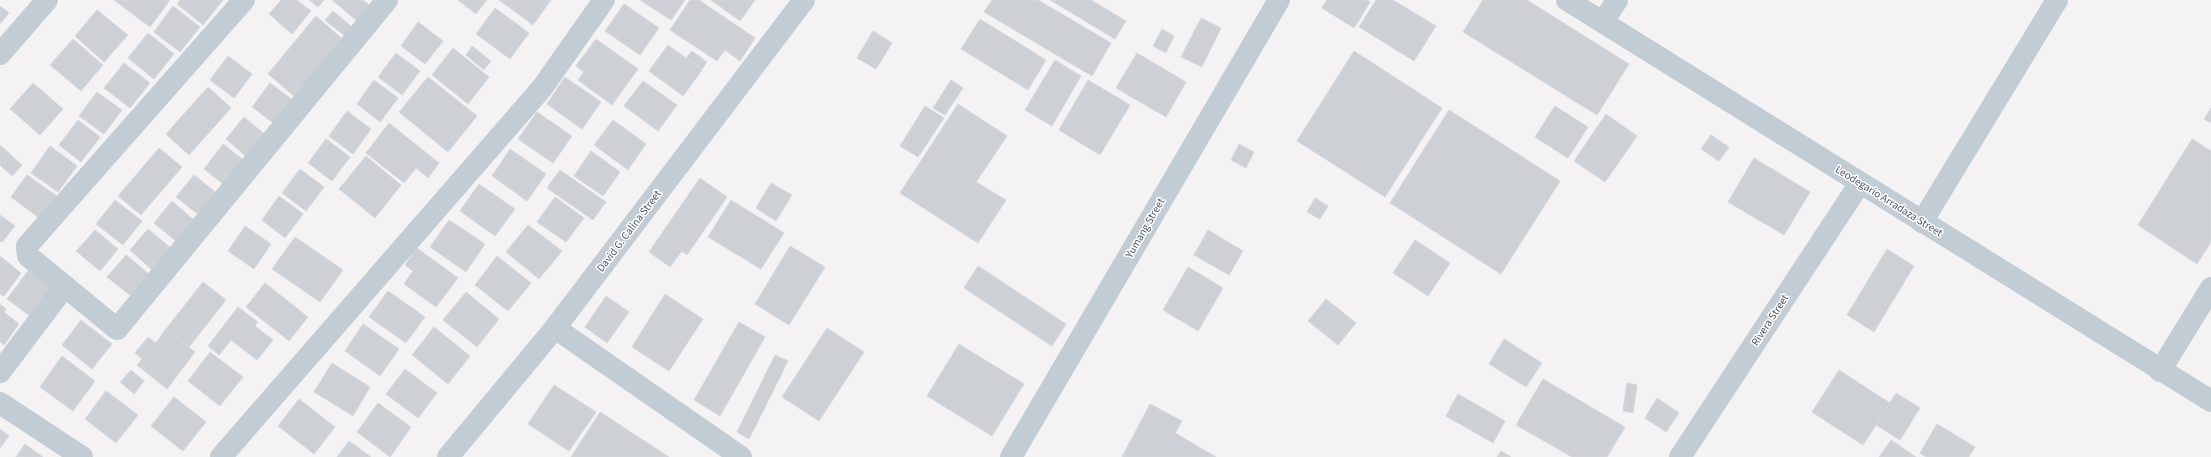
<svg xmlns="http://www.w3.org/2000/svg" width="2211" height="457" font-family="'Source Sans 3',sans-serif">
<rect width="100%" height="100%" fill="#f4f2f2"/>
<g fill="#cdd1d6" stroke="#d5d8dd">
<path d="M 114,0 L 170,0 L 150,27 Z"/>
<path d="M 180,0 L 223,0 L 203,25 L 177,4 Z"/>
<path d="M 281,0 L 297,0 L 311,11 L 292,34 L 269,14 Z"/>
<path d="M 309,0 L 324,0 L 318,7 Z"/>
<path d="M 332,0 L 363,0 L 375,10 L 362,25 Z"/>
<path d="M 458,0 L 487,0 L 476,14 Z"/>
<path d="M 499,0 L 551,0 L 533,25 Z"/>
<path d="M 640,0 L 685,0 L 671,20 Z"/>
<path d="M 690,0 L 699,0 L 755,38 L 740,61 L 725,50 L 717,61 L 670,30 Z"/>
<path d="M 711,0 L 755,0 L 740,21 Z"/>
<path d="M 992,0 L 1038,0 L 1111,43 L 1092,76 L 984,12 Z"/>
<path d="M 1050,0 L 1091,0 L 1126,21 L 1115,39 Z"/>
<path d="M 1327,0 L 1367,0 L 1370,2 L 1354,28 L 1322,8 Z"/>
<path d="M 1376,0 L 1393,0 L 1436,26 L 1414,61 L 1359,27 Z"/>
<path d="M 1483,0 L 1527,0 L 1629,64 L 1597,115 L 1463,32 Z"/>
<path d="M 624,4 L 659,28 L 640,55 L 605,31 Z"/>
<path d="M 0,6 L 9,13 L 0,24 Z"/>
<path d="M 173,6 L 200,27 L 180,52 L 154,32 Z"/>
<path d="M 495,8 L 529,33 L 510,59 L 476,34 Z"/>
<path d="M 97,10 L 128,35 L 104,62 L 75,36 Z"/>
<path d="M 333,11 L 358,32 L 351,41 L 325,20 Z"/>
<path d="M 316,16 L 348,44 L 300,101 L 268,74 Z"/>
<path d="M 1201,18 L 1221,28 L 1202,67 L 1181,57 Z"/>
<path d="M 980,19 L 1046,60 L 1028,90 L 961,49 Z"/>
<path d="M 418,22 L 443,41 L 425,64 L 401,46 Z"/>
<path d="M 1162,29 L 1174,36 L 1166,53 L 1153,46 Z"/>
<path d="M 873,31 L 892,43 L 876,69 L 857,58 Z"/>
<path d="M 148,33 L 174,54 L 154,79 L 128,58 Z"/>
<path d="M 73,39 L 103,65 L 81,91 L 50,65 Z"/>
<path d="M 596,39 L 638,69 L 612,105 L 578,80 L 584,72 L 576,66 Z"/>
<path d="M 668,45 L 702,70 L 683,96 L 649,71 Z"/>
<path d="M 472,46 L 491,61 L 484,70 L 466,55 Z"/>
<path d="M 453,48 L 489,77 L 468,104 L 432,75 Z"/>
<path d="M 692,51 L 707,62 L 702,69 L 686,58 Z"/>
<path d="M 1354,51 L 1442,108 L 1385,197 L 1297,141 Z"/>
<path d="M 396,53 L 420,71 L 402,95 L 378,77 Z"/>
<path d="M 1137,53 L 1186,82 L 1166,117 L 1116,88 Z"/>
<path d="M 228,56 L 252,74 L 234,98 L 210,80 Z"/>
<path d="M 1055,60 L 1081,76 L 1052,126 L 1025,110 Z"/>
<path d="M 124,63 L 150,83 L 130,108 L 104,88 Z"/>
<path d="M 428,77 L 477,116 L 448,152 L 399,112 Z"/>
<path d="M 565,77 L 601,102 L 582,129 L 547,104 Z"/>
<path d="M 374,80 L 398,98 L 380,122 L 357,104 Z"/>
<path d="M 951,80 L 963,88 L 945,115 L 933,108 Z"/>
<path d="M 1088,80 L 1130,105 L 1100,155 L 1059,130 Z"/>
<path d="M 643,81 L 677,105 L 658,131 L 624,106 Z"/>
<path d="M 33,83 L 63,109 L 40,135 L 10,109 Z"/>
<path d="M 270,83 L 294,101 L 276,125 L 252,107 Z"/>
<path d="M 208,87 L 231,108 L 189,155 L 166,134 Z"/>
<path d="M 97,92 L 122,110 L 104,134 L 79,116 Z"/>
<path d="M 958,104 L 1007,136 L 976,182 L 1006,200 L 978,243 L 900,193 Z"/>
<path d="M 925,106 L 944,118 L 918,157 L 900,146 Z"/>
<path d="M 1555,106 L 1588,127 L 1568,158 L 1535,137 Z"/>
<path d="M 2211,108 L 2211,123 L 2204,119 Z"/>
<path d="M 1449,110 L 1560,181 L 1501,274 L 1390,203 Z"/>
<path d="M 347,111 L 371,129 L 353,154 L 329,136 Z"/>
<path d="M 537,112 L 572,136 L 553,163 L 518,139 Z"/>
<path d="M 1606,114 L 1637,136 L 1605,182 L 1574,161 Z"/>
<path d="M 244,117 L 268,137 L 249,159 L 226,139 Z"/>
<path d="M 78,120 L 100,137 L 81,162 L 59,145 Z"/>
<path d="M 613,120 L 646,144 L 628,170 L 594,145 Z"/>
<path d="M 389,123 L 439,163 L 428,178 L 416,168 L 404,183 L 366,153 Z"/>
<path d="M 1711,135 L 1729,147 L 1719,161 L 1701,149 Z"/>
<path d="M 326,139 L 350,157 L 332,181 L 308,163 Z"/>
<path d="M 2192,139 L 2211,151 L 2211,242 L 2197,264 L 2138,225 Z"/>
<path d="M 223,144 L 247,163 L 227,187 L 204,169 Z"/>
<path d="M 1239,144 L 1254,152 L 1246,168 L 1231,160 Z"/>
<path d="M 0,145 L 22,165 L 12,176 L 0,165 Z"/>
<path d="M 50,146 L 77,166 L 58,192 L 31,173 Z"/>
<path d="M 159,148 L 182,167 L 141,215 L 118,196 Z"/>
<path d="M 510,149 L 546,174 L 527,201 L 492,176 Z"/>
<path d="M 591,151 L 620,172 L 603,196 L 574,176 Z"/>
<path d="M 366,156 L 401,185 L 375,218 L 339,189 Z"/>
<path d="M 1754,158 L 1810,192 L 1784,235 L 1728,202 Z"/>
<path d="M 300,169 L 324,187 L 306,211 L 282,193 Z"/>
<path d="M 560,170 L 606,202 L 593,220 L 547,188 Z"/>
<path d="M 27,175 L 58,197 L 42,220 L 11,197 Z"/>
<path d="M 194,175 L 218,194 L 200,216 L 176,197 Z"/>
<path d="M 700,178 L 727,197 L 687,255 L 660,236 Z"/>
<path d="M 771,183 L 792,195 L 776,221 L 756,208 Z"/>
<path d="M 479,184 L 515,209 L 495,236 L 460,211 Z"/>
<path d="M 279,196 L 303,214 L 285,238 L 262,220 Z"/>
<path d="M 555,197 L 584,218 L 566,242 L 537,222 Z"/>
<path d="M 1315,198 L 1328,206 L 1320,219 L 1307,212 Z"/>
<path d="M 115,200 L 142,221 L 123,245 L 96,224 Z"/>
<path d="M 731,200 L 784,233 L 761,269 L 708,237 Z"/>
<path d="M 172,201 L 195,221 L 177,242 L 154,223 Z"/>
<path d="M 0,215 L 15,226 L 2,242 L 0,241 Z"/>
<path d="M 449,220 L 485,244 L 466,272 L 430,247 Z"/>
<path d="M 528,225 L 562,251 L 539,279 L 506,252 Z"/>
<path d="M 245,226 L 271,244 L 254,269 L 228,251 Z"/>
<path d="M 148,229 L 171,248 L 152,270 L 130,250 Z"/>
<path d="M 95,230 L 118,249 L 100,271 L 76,251 Z"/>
<path d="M 1208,230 L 1243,251 L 1229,275 L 1194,255 Z"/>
<path d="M 660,236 L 682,251 L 670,267 L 649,252 Z"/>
<path d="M 295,237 L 343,270 L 320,302 L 272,269 Z"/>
<path d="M 1415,240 L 1450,263 L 1428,296 L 1393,273 Z"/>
<path d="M 790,246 L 825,267 L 789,325 L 755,304 Z"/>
<path d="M 417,248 L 458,278 L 436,307 L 404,284 L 413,271 L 405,265 Z"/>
<path d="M 1887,249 L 1914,266 L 1874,332 L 1847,315 Z"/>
<path d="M 126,255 L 149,274 L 131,296 L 107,277 Z"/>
<path d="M 0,256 L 21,273 L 4,296 L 0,294 Z"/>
<path d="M 497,256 L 531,283 L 508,311 L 475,285 Z"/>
<path d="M 978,266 L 1066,324 L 1052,346 L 964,288 Z"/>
<path d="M 31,267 L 61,289 L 37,321 L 7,299 Z"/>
<path d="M 1188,267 L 1223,288 L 1198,331 L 1163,310 Z"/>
<path d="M 203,282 L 226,300 L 189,347 L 166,329 Z"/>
<path d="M 265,283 L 308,317 L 289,341 L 246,307 Z"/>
<path d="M 388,291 L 425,317 L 406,343 L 369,317 Z"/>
<path d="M 466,292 L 499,319 L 477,347 L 443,320 Z"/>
<path d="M 665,294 L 703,319 L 669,371 L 632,347 Z"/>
<path d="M 606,296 L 629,312 L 607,343 L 585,327 Z"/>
<path d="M 1326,299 L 1356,323 L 1338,345 L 1308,321 Z"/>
<path d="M 0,304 L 6,309 L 4,312 L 19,324 L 4,345 L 0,342 Z"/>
<path d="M 238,307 L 258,322 L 255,326 L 273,340 L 257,360 L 231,340 L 219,355 L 208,346 Z"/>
<path d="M 81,320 L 112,344 L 92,369 L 62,345 Z"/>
<path d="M 739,322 L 765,337 L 720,416 L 694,400 Z"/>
<path d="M 363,324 L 399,349 L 380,376 L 345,351 Z"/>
<path d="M 434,327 L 470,356 L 448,384 L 412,355 Z"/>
<path d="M 827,328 L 864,352 L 819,421 L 782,397 Z"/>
<path d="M 166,329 L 195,352 L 167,389 L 137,365 L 142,359 L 135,353 L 148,337 L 156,343 Z"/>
<path d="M 1504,339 L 1542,363 L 1526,387 L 1489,364 Z"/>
<path d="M 959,344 L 1024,384 L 992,436 L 927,396 Z"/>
<path d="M 210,352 L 243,377 L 220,406 L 188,381 Z"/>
<path d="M 775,355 L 788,361 L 749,439 L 737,432 Z"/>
<path d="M 62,356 L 95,381 L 73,411 L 40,387 Z"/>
<path d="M 332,363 L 370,387 L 353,416 L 314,392 Z"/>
<path d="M 405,369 L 437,393 L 418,418 L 386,394 Z"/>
<path d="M 131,370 L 144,381 L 134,394 L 120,382 Z"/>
<path d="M 1839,370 L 1890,403 L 1863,445 L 1812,412 Z"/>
<path d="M 1543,379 L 1625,427 L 1607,457 L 1572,457 L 1516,425 Z"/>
<path d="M 1627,383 L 1637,385 L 1633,413 L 1623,411 Z"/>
<path d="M 554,385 L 596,412 L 569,451 L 528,424 Z"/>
<path d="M 106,391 L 138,415 L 116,443 L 85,419 Z"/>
<path d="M 1896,393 L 1920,408 L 1900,440 L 1876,425 Z"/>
<path d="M 1458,394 L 1505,421 L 1493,443 L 1446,416 Z"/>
<path d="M 174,397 L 206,422 L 183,451 L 151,426 Z"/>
<path d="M 1657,398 L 1679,413 L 1666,432 L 1645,418 Z"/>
<path d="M 299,399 L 335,427 L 314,454 L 278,426 Z"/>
<path d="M 378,403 L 411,427 L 390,457 L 357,432 Z"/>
<path d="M 1150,404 L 1182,421 L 1175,433 L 1216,457 L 1122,457 Z"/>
<path d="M 600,412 L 669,457 L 571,457 Z"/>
<path d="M 1937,424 L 1975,447 L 1969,457 L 1926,457 L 1920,453 Z"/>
<path d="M 0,429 L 9,436 L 0,448 Z"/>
<path d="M 1891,440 L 1916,457 L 1879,457 Z"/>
<path d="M 349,441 L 371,457 L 337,457 Z"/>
<path d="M 25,444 L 43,457 L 16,457 Z"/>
<path d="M 1501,451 L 1511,457 L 1497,457 Z"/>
</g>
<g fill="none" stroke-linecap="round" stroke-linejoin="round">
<g stroke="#c2ccd4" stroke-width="22">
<path d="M 244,0 L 27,246 L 28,256 L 117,329 L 387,0"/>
<path d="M 1567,0 L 2211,401"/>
<path d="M 1603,22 L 1617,0"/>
<path d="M 0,54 L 47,0"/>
<path d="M 1922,222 L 2057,0"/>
<path d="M 555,328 L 741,457"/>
<path d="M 2160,371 L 2211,288"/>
<path d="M 0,372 L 65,286"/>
<path d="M 0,403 L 82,457"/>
<path d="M 221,457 L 542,88 L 604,0"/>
<path d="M 448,457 L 555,328 L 804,0"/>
<path d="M 1011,457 L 1279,0"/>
<path d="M 1680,457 L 1860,183"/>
</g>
</g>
<g text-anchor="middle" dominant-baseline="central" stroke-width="3" stroke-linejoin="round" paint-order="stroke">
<g font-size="11" fill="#485561" stroke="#fff">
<text transform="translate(1889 201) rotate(32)">Leodegario Arradaza Street</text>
<text transform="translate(1145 228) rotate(-60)">Yumang Street</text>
<text transform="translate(629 231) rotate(-53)">David G. Calina Street</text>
<text transform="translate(1770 320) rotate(-57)">Rivera Street</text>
</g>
</g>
</svg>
